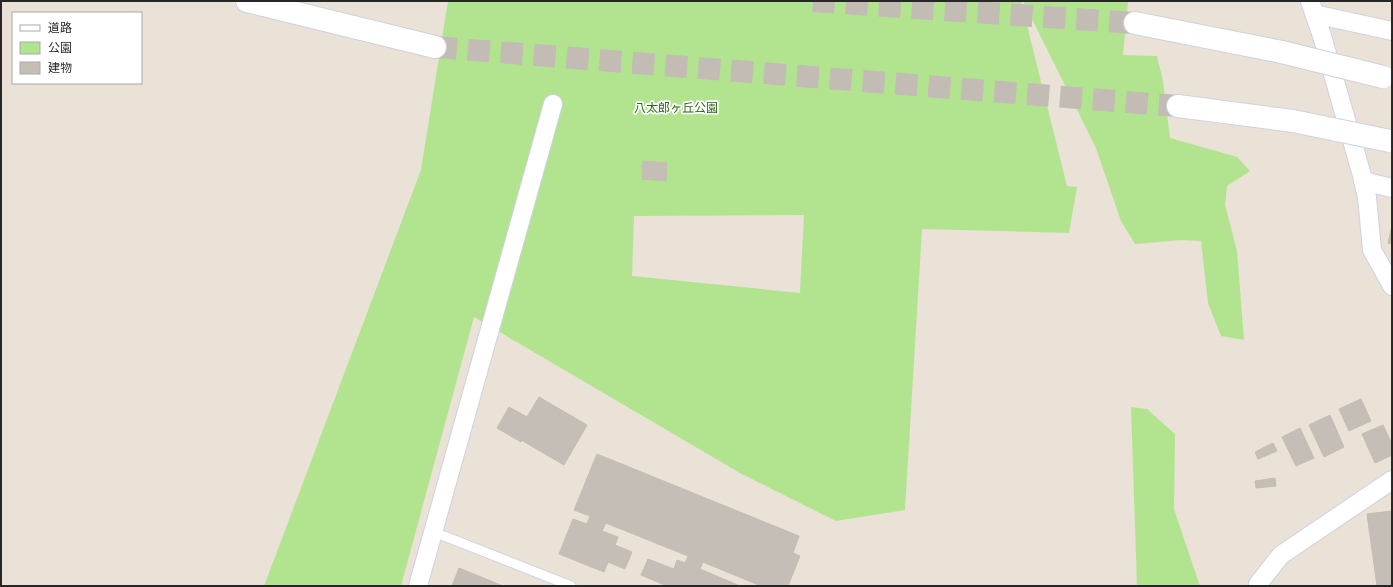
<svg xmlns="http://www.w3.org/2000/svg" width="1393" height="587" font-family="'Nunito Sans','Noto Sans JP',sans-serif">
<rect width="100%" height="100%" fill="#eae1d7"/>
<g fill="#b2e490" fill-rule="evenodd">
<path d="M 448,1 L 1021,1 L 1067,186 L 1077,187 L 1069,233 L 922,229 L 905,510 L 836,521 L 740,473 L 474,317 L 401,586 L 264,586 L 421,170 ZM 804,215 L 800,293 L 632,276 L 634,216 Z"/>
<path d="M 1023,1 L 1132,1 L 1128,2 L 1123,55 L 1157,56 L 1163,81 L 1170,138 L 1237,157 L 1250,171 L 1227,186 L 1225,205 L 1237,251 L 1244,340 L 1221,336 L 1208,303 L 1201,241 L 1181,240 L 1135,244 L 1121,221 L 1096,148 Z"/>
<path d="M 1131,407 L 1147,409 L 1175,434 L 1174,509 L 1200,586 L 1137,586 Z"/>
</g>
<g fill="#c5beb7" stroke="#c5bdb1">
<path d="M 643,161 L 667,163 L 666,181 L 642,179 Z"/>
<path d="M 1392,226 L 1392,244 L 1388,243 Z"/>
<path d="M 539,397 L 587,425 L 564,465 L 521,440 L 521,442 L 497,428 L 509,407 L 527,417 Z"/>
<path d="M 1361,399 L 1371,421 L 1349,431 L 1339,409 Z"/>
<path d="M 1330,415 L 1344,447 L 1324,457 L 1309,425 Z"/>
<path d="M 1383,425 L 1392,444 L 1392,455 L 1375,463 L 1362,434 Z"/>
<path d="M 1300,428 L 1314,458 L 1296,466 L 1282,437 Z"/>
<path d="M 1273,443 L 1277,451 L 1258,459 L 1255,452 Z"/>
<path d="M 597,454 L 799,536 L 793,553 L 800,556 L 788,586 L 761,586 L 703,562 L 700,569 L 740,586 L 667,586 L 641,575 L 648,559 L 674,569 L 677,560 L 685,563 L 688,556 L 606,523 L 602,531 L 618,537 L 615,545 L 632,552 L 625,569 L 608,562 L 604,572 L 559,554 L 573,519 L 587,524 L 590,516 L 574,510 Z"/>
<path d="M 1275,478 L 1276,486 L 1256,488 L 1255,481 Z"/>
<path d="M 1392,511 L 1392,586 L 1377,586 L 1367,514 Z"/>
<path d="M 459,568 L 503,586 L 452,586 Z"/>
</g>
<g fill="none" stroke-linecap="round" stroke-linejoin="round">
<g stroke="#c3bcb4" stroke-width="22" stroke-dasharray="22 11" stroke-linecap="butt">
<path d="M 813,1 L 1135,23"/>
<path d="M 435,47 L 1178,106"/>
</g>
<g stroke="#ccd2e1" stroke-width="11">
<path id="lane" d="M 434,532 L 571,586"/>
</g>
<g stroke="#ccd2e1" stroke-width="20">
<g id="street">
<path d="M 1310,1 L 1322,36 L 1361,172 L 1367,197 L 1372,250 L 1392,286"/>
<path d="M 1314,14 L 1392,31"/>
<path d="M 1363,181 L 1392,188"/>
<path d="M 418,586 L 553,104"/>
<path d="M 1258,586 L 1258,584 L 1281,555 L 1392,480"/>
</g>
</g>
<g stroke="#ccd2e1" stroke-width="24">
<g id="secondary">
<path d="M 247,1 L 435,47"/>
<path d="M 1135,23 L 1282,52"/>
<path d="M 1178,106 L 1293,121"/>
</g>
</g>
<use href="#lane" stroke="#fff" stroke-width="9"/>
<use href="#street" stroke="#fff" stroke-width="18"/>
<use href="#secondary" stroke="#fff" stroke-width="22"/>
<g stroke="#ccd2e1" stroke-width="24" stroke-linecap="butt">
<g id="secondary-bridge">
<path d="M 1282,52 L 1383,77"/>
<path d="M 1293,121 L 1390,141"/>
</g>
</g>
<use href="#secondary-bridge" stroke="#fff" stroke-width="22"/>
</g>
<g text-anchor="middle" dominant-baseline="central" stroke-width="3.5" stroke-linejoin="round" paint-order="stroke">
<g font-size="12" fill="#2b6516" stroke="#fff">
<text x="676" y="108">八太郎ヶ丘公園</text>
</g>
</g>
<rect width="1393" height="587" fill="none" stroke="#272727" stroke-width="4"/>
<rect x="12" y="12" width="130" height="72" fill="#ffffff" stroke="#a9a9a9"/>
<rect x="20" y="25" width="20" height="6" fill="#ffffff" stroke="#a9a9a9"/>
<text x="48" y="32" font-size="12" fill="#272727">道路</text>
<rect x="20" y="42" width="20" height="12" fill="#b2e490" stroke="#a9a9a9"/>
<text x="48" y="52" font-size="12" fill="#272727">公園</text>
<rect x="20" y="62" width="20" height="12" fill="#c5beb7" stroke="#a9a9a9"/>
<text x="48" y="72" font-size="12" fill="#272727">建物</text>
</svg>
